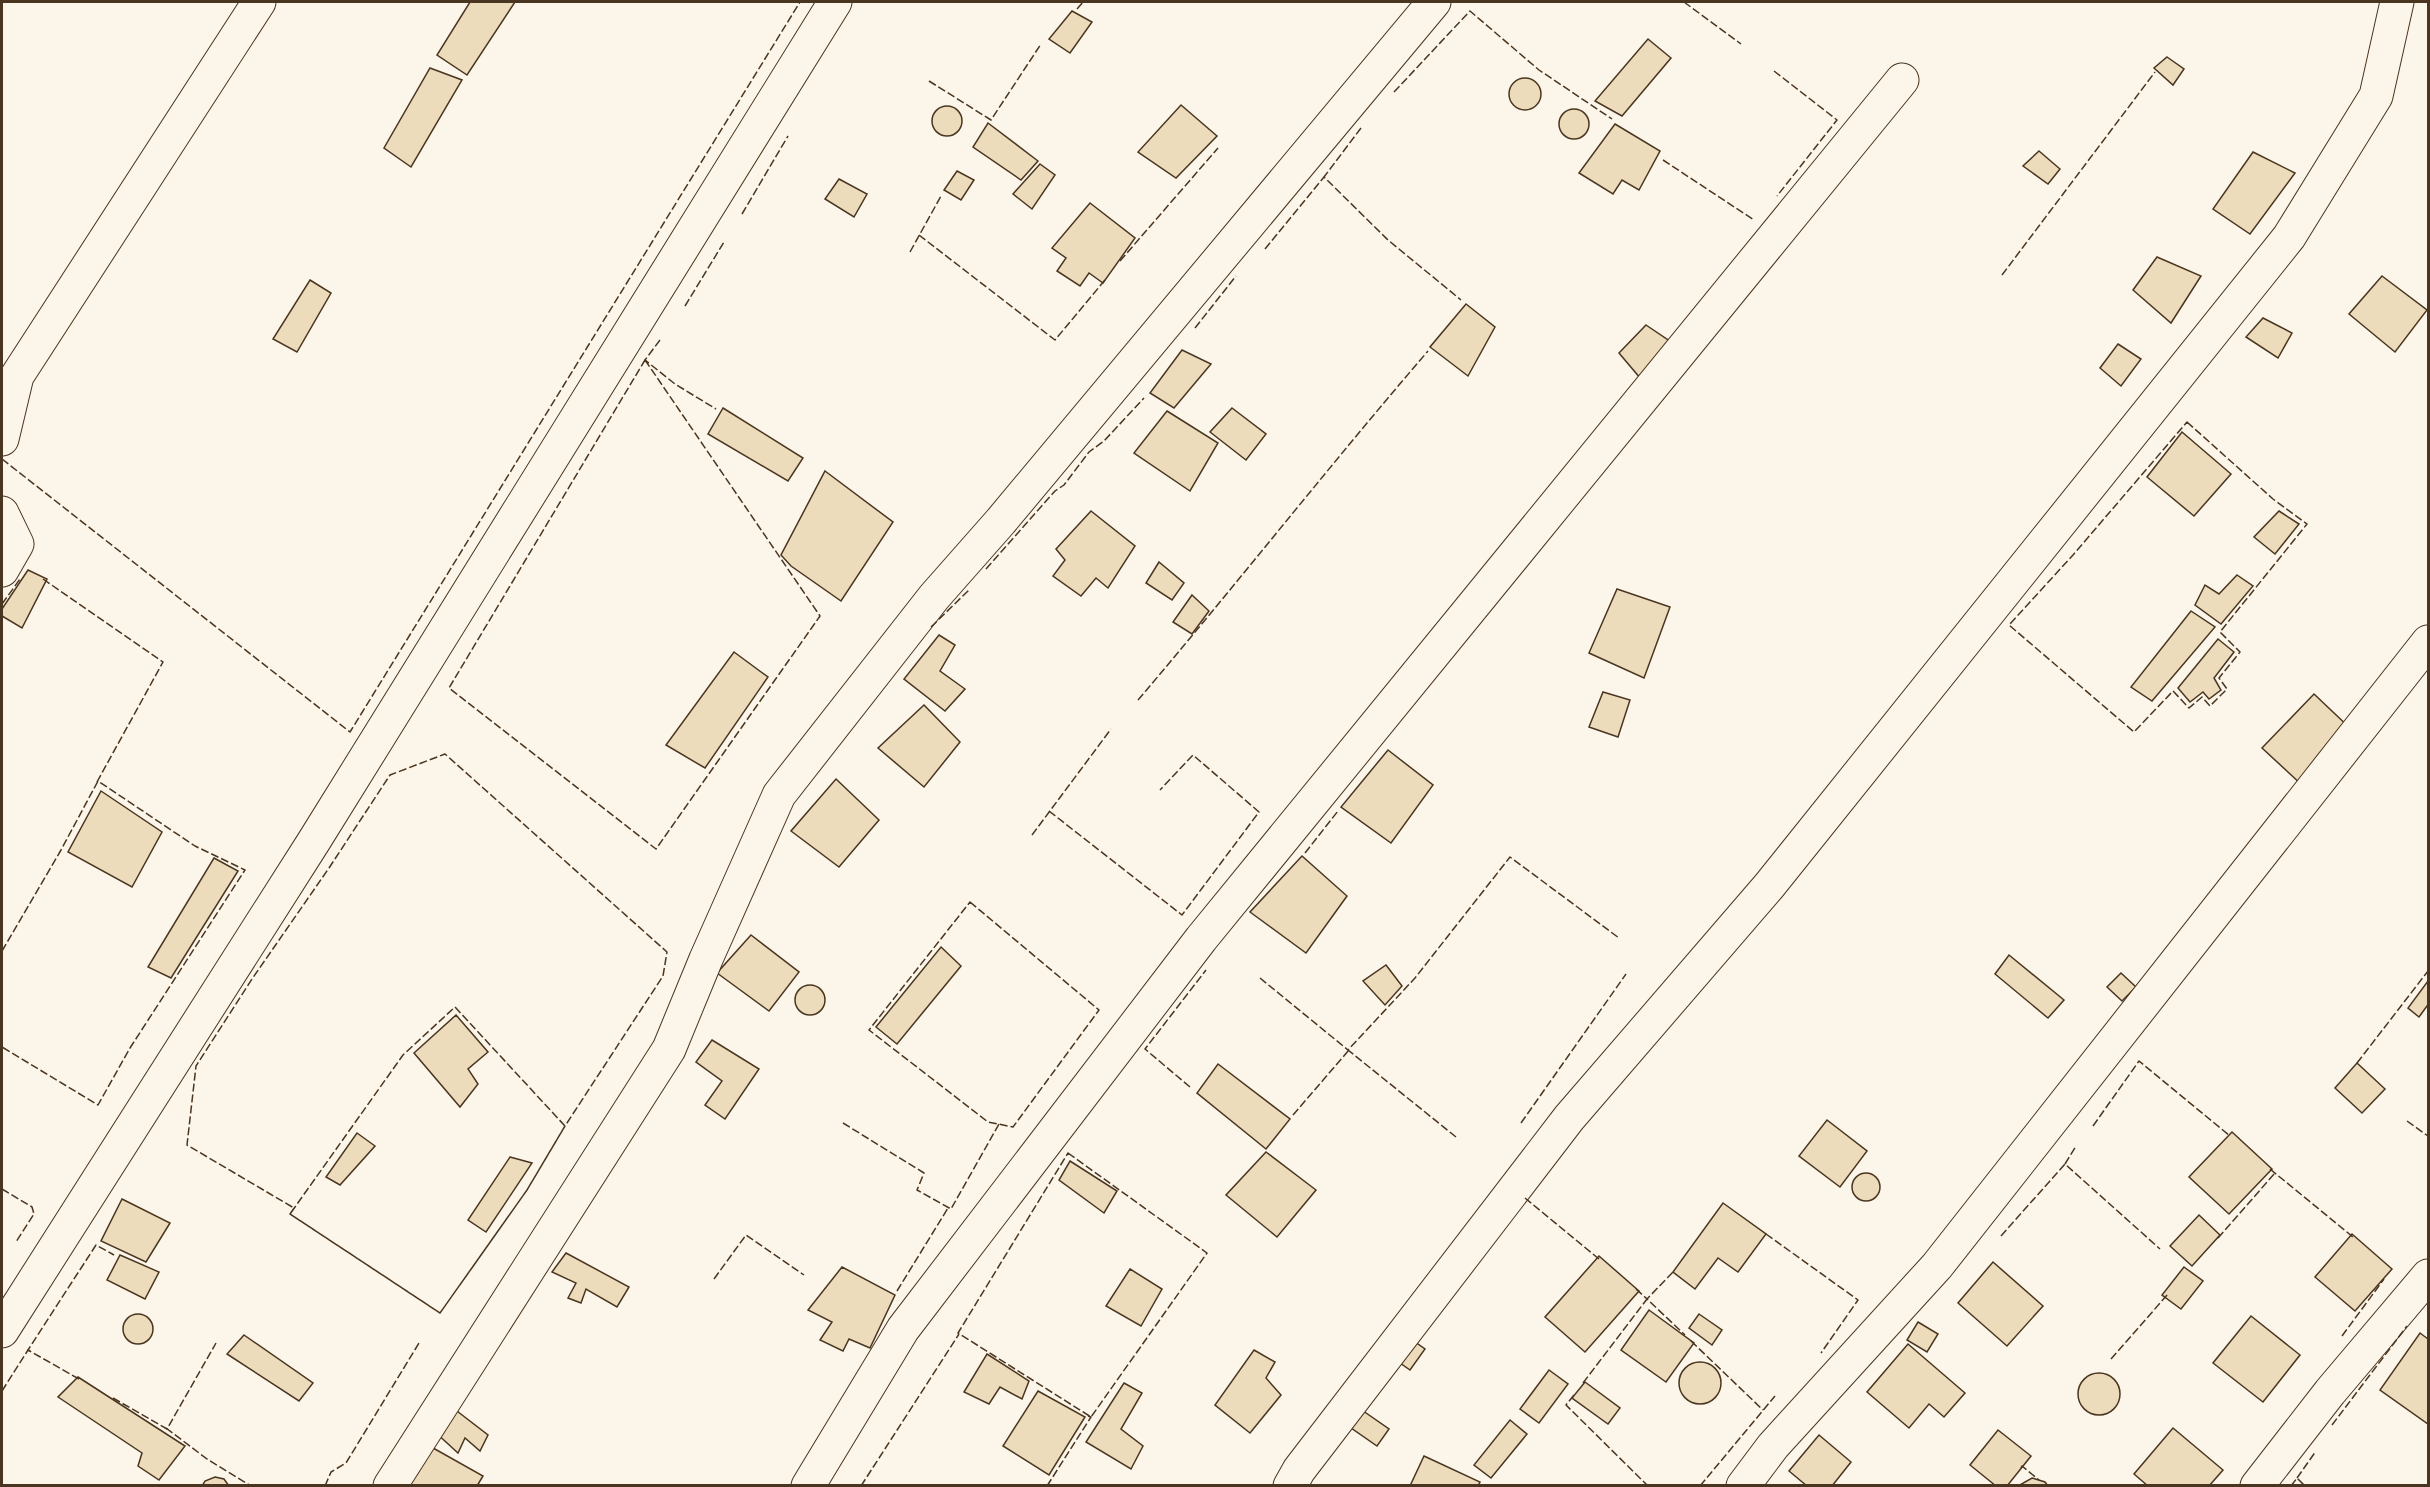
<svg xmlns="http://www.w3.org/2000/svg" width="2430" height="1487" font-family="Arial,sans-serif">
<rect width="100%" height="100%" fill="#fbf6e9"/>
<g fill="#ecdcbc" stroke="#4a3520" stroke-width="1.5">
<path d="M 470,2 L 515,2 L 467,75 L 437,55 Z"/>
<path d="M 1072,11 L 1092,22 L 1070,53 L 1049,39 Z"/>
<path d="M 1648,39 L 1671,58 L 1622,116 L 1595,101 Z"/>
<path d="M 2167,57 L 2184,69 L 2173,85 L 2154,68 Z"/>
<path d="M 430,68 L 462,80 L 411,167 L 384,148 Z"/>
<circle cx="1525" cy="94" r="16"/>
<path d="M 1181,105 L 1217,136 L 1176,178 L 1138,152 Z"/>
<circle cx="947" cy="121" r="15"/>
<circle cx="1574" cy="124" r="15"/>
<path d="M 988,123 L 1038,161 L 1021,180 L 973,147 Z"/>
<path d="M 1615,124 L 1660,151 L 1639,190 L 1622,180 L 1613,194 L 1579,173 Z"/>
<path d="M 2039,151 L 2060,169 L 2048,184 L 2023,166 Z"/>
<path d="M 2253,152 L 2295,173 L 2250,234 L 2213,209 Z"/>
<path d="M 1040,164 L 1055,175 L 1032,209 L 1013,194 Z"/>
<path d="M 957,171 L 974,180 L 961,200 L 944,190 Z"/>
<path d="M 839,179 L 867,194 L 854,217 L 825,199 Z"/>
<path d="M 1090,203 L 1135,238 L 1103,283 L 1089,273 L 1080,286 L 1057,271 L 1066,258 L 1052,248 Z"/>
<path d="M 2157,257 L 2201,276 L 2171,323 L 2133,290 Z"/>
<path d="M 2382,276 L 2427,310 L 2395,352 L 2349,314 Z"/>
<path d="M 310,280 L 331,293 L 297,352 L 273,339 Z"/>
<path d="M 1466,304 L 1495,327 L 1468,376 L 1430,347 Z"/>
<path d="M 2263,318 L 2292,333 L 2278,358 L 2246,337 Z"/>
<path d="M 1646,325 L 1674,344 L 1641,379 L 1619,353 Z"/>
<path d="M 2118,344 L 2141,359 L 2121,386 L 2100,368 Z"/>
<path d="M 1182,350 L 1211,364 L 1174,408 L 1150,393 Z"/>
<path d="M 723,408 L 803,458 L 788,481 L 708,434 Z"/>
<path d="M 1232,408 L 1266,434 L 1246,460 L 1210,432 Z"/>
<path d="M 1167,411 L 1218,443 L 1190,491 L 1134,453 Z"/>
<path d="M 2182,432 L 2231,474 L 2194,516 L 2147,477 Z"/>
<path d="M 825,471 L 893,522 L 841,601 L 791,566 L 781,555 Z"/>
<path d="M 1091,511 L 1135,546 L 1108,588 L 1096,578 L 1081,596 L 1053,576 L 1065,560 L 1056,549 Z"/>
<path d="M 2279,511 L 2299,524 L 2275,554 L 2254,537 Z"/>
<path d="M 1159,562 L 1184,583 L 1172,600 L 1146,583 Z"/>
<path d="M 28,570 L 47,579 L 22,628 L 2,616 L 2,609 Z"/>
<path d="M 2237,575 L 2253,586 L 2221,624 L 2195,605 L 2205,585 L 2219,594 Z"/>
<path d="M 1617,589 L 1670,607 L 1644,678 L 1589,653 Z"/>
<path d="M 1192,595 L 1209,611 L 1192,634 L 1173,622 Z"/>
<path d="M 2191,611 L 2215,627 L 2152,701 L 2131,687 Z"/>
<path d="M 939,635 L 955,645 L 940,671 L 965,689 L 945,711 L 904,679 Z"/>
<path d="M 2218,639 L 2234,652 L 2214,678 L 2221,690 L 2209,699 L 2203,692 L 2190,702 L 2178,688 Z"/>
<path d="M 734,652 L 768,677 L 705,768 L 666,745 Z"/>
<path d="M 1603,692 L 1630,700 L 1618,737 L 1589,727 Z"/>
<path d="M 2314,694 L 2353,731 L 2302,785 L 2262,748 Z"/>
<path d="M 924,705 L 960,742 L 924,787 L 878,748 Z"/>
<path d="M 1388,750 L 1433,785 L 1391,843 L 1341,807 Z"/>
<path d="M 836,779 L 879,820 L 839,867 L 791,831 Z"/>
<path d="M 101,791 L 162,832 L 132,887 L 68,852 Z"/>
<path d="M 1302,856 L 1347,896 L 1306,953 L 1250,912 Z"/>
<path d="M 214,858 L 238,871 L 171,978 L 148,967 Z"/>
<path d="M 751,935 L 799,972 L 769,1011 L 717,973 Z"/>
<path d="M 941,947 L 961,966 L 897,1044 L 876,1027 Z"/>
<path d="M 2009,955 L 2064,1000 L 2048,1018 L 1995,974 Z"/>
<path d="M 1386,965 L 1402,986 L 1385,1005 L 1363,981 Z"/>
<path d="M 2121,973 L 2136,987 L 2122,1001 L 2107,987 Z"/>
<path d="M 2428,981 L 2428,1007 L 2427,1006 L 2419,1017 L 2408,1008 Z"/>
<circle cx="810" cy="1000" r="15"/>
<path d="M 456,1015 L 488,1052 L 468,1069 L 478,1084 L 460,1107 L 414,1053 Z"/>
<path d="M 712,1040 L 759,1069 L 725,1119 L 705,1105 L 722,1081 L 696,1062 Z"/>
<path d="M 2357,1063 L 2385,1089 L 2362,1113 L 2335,1088 Z"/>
<path d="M 1218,1064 L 1290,1119 L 1266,1149 L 1197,1093 Z"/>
<path d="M 1827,1120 L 1867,1151 L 1840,1187 L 1799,1156 Z"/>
<path d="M 2232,1132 L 2272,1169 L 2229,1214 L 2189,1177 Z"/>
<path d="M 357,1133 L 375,1146 L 340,1185 L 326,1177 Z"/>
<path d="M 1266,1152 L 1316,1190 L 1277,1237 L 1226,1195 Z"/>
<path d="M 510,1157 L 532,1163 L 486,1232 L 468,1220 Z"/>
<path d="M 1070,1161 L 1117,1191 L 1104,1213 L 1059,1180 Z"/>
<circle cx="1866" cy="1187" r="14"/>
<path d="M 122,1199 L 170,1223 L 146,1262 L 101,1241 Z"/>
<path d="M 1723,1203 L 1766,1234 L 1738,1272 L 1718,1258 L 1695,1289 L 1673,1272 Z"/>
<path d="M 2199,1215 L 2220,1235 L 2192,1266 L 2170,1246 Z"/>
<path d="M 2352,1234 L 2392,1269 L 2355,1311 L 2315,1277 Z"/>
<path d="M 566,1253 L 629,1287 L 617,1307 L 586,1289 L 581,1303 L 568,1298 L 576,1283 L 552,1272 Z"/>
<path d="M 120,1255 L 159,1272 L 145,1299 L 107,1280 Z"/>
<path d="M 1599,1256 L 1639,1291 L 1585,1352 L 1545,1317 Z"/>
<path d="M 1993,1262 L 2043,1306 L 2007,1346 L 1958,1303 Z"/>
<path d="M 842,1267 L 895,1295 L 870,1348 L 849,1339 L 843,1351 L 820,1340 L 832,1322 L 808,1310 Z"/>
<path d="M 2184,1267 L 2203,1281 L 2181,1309 L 2162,1295 Z"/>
<path d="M 1130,1269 L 1162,1289 L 1141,1326 L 1106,1306 Z"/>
<path d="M 1649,1310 L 1694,1343 L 1666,1382 L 1621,1350 Z"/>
<path d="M 1699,1314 L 1722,1330 L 1712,1345 L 1689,1328 Z"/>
<circle cx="138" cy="1329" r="15"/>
<path d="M 2251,1316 L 2300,1355 L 2263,1402 L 2213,1363 Z"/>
<path d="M 1918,1322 L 1938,1334 L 1927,1352 L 1907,1340 Z"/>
<path d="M 2420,1333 L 2428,1339 L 2428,1424 L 2380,1390 Z"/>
<path d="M 244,1335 L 313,1383 L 299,1401 L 227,1354 Z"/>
<path d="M 1408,1337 L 1425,1349 L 1410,1370 L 1393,1358 Z"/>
<path d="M 1908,1344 L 1965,1393 L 1944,1417 L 1929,1404 L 1909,1428 L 1867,1392 Z"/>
<path d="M 1254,1350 L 1275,1362 L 1266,1378 L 1281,1395 L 1250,1433 L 1215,1405 Z"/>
<path d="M 987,1354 L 1029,1381 L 1022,1399 L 1000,1387 L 989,1404 L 964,1392 Z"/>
<circle cx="1700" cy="1383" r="21"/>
<path d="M 1549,1370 L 1568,1384 L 1539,1423 L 1520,1409 Z"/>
<circle cx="2099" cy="1394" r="21"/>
<path d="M 78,1377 L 185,1446 L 159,1480 L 138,1466 L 142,1453 L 58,1397 Z"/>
<path d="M 1585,1382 L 1620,1408 L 1608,1424 L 1572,1398 Z"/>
<path d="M 1124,1383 L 1142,1393 L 1121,1429 L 1143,1446 L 1131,1469 L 1086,1442 Z"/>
<path d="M 1038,1391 L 1085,1417 L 1049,1475 L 1003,1446 Z"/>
<path d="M 1356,1406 L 1389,1429 L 1377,1446 L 1344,1423 Z"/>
<path d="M 453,1408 L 488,1435 L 480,1451 L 465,1438 L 458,1453 L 435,1432 Z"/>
<path d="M 1510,1420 L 1527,1434 L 1491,1478 L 1474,1465 Z"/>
<path d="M 2173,1428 L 2223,1470 L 2209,1486 L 2148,1486 L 2134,1474 Z"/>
<path d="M 1998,1430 L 2031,1456 L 2007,1486 L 1996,1486 L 1970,1465 Z"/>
<path d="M 1819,1435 L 1851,1462 L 1832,1486 L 1807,1486 L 1789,1471 Z"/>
<path d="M 426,1444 L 483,1476 L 477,1486 L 403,1486 Z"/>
<path d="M 1424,1456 L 1480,1482 L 1478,1486 L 1410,1486 Z"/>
<path d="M 215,1477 L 224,1479 L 229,1486 L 202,1486 L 205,1481 Z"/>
<path d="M 2032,1478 L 2045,1482 L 2048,1486 L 2018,1486 Z"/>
</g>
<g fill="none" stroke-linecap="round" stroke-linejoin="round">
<g stroke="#4a3520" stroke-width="35">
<g id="street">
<path d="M 2,439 L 17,376 L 259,2"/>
<path d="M 2,513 L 17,544 L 2,570"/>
<path d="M 2,1331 L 314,841 L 835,2"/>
<path d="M 390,1486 L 669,1049 L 706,959 L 779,795 L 934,597 L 1001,521 L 1434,2"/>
<path d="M 808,1486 L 903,1329 L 1201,939 L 1902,80"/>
<path d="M 1290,1486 L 1299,1470 L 1569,1118 L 1769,886 L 2289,237 L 2376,96 L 2397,2"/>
<path d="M 1743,1486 L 1773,1446 L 1937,1266 L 2428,642"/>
<path d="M 2257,1486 L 2330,1392 L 2428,1276"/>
</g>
</g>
<use href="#street" stroke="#fbf6e9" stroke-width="33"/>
<g stroke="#4a3520" stroke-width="1.5" stroke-dasharray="8 3" stroke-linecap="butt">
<path d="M 1684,2 L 1741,44"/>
<path d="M 1077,9 L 1083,2"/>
<path d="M 1774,71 L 1837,120 L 1777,196"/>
<path d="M 929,81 L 991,120 L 1041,44"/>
<path d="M 1394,92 L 1470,11 L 1539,70 L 1612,119"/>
<path d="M 1361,128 L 1324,177 L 1388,240 L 1461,300"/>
<path d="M 1663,160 L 1754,220"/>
<path d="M 742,214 L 788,136"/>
<path d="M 919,235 L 1055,340 L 1105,280"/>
<path d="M 1265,249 L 1324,177"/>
<path d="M 910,252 L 941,196"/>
<path d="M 1120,261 L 1218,148"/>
<path d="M 2002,275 L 2155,72"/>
<path d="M 685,306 L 724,242"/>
<path d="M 1195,328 L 1236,276"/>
<path d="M 660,340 L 645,360 L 675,384 L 716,409"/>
<path d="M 645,360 L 820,616 L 656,849 L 449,688 Z"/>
<path d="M 2187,422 L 2273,499 L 2307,524 L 2220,632 L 2240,652 L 2219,678 L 2227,689 L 2210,706 L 2202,697 L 2189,708 L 2173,691 L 2134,732 L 2009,625 L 2073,555 Z"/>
<path d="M 2,459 L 350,732 L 800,2"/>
<path d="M 986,569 L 1055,491 L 1064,485 L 1089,452 L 1104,441 L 1144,398"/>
<path d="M 43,579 L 163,662 L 97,782"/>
<path d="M 2,604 L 20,579"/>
<path d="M 931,627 L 970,589"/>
<path d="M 1138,700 C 1236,585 1329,466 1428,351"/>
<path d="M 1049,811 L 1182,915 L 1259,812 L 1193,755 L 1160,790"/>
<path d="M 1032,835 L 1111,729"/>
<path d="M 1305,853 L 1338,811"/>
<path d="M 970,902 L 1099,1010 L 1013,1127 L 988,1122 L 869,1030 Z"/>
<path d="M 2,951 L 61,850 L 98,781 L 195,846 L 245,870 L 130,1048 L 98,1105 L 2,1047"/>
<path d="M 1260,978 L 1348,1050"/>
<path d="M 2357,1063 L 2428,971"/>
<path d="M 1190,1087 L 1145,1049 L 1206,970"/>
<path d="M 1293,1115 L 1349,1050"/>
<path d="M 2407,1121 L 2428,1136"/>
<path d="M 843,1123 L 924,1173 L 917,1190 L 951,1209 L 999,1124"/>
<path d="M 1521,1123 L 1626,974"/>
<path d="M 565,1126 L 455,1007 L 403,1055 L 290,1214 L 440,1313 L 527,1190 L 565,1126 L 663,976 L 667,952 L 445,754 L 390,775 L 329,868 L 252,979 L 196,1066 L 187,1145 L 294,1208 L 290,1214 L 440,1313 L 527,1190 L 565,1126"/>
<path d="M 2093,1126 L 2139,1061 L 2230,1136"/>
<path d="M 1456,1137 L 1348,1050 L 1415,978 L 1510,857 L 1619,938"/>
<path d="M 1068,1153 L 1207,1253 L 1091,1417 L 958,1333 Z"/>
<path d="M 2065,1164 L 2076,1146"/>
<path d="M 2270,1169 L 2353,1237"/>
<path d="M 2,1189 L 32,1207 L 34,1214 L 16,1242"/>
<path d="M 1525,1198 L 1599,1259"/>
<path d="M 1766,1234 L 1858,1300 L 1821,1353"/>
<path d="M 2001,1236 L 2065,1164 L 2160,1249"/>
<path d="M 2218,1238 L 2275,1173"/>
<path d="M 714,1279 L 746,1235 L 804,1275"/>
<path d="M 1636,1289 L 1647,1299 L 1673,1272"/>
<path d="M 897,1291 L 948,1208"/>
<path d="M 2342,1336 L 2384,1279"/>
<path d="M 1691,1341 L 1763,1410"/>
<path d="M 2111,1359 L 2168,1294"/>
<path d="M 79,1379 L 28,1350 L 96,1245 L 114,1255"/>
<path d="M 1583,1383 L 1647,1299 L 1685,1335"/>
<path d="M 2,1391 L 28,1350 L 30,1351"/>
<path d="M 1574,1395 L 1566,1405 L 1648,1486"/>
<path d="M 113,1398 L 167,1429 L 216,1343"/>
<path d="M 2332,1425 L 2407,1326"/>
<path d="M 166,1428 L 207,1459 L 251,1486"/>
<path d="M 2021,1468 L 2022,1466 L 2039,1480"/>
<path d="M 2297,1478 L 2316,1451"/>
<path d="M 2,1485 L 3,1486"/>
<path d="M 325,1486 L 331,1472 L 346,1463 L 419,1343"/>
<path d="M 861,1486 L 959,1334"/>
<path d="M 1047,1486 L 1091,1417 L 1088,1416"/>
<path d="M 1700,1486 L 1775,1396"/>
<path d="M 2291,1486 L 2297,1478 L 2305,1486"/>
</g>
</g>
<rect width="2430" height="1487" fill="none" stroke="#4a3520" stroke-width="6"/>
</svg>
